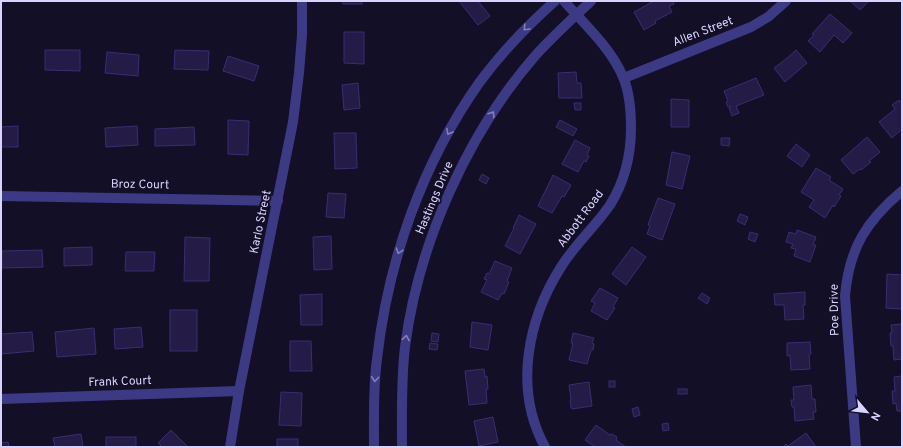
<svg xmlns="http://www.w3.org/2000/svg" width="903" height="448" font-family="Overpass,sans-serif">
<rect width="100%" height="100%" fill="#130f26"/>
<g fill="#241b47" stroke="#3b2d73">
<rect x="343" y="1" width="19" height="3"/>
<path d="M 459,1 L 478,1 L 490,16 L 478,25 Z"/>
<path d="M 654,1 L 673,1 L 674,4 L 669,6 L 672,12 L 655,21 L 656,23 L 644,30 L 634,12 Z"/>
<path d="M 850,1 L 869,1 L 860,10 Z"/>
<path d="M 830,14 L 852,33 L 843,43 L 834,35 L 820,52 L 808,41 L 814,35 L 812,34 Z"/>
<path d="M 344,32 L 364,32 L 364,64 L 344,63 Z"/>
<path d="M 45,50 L 80,50 L 80,71 L 45,70 Z"/>
<path d="M 175,50 L 209,51 L 208,70 L 174,69 Z"/>
<path d="M 796,50 L 807,63 L 785,82 L 774,68 L 786,59 Z"/>
<path d="M 107,52 L 139,55 L 138,76 L 105,73 Z"/>
<path d="M 228,56 L 259,66 L 254,81 L 223,71 Z"/>
<path d="M 576,72 L 577,83 L 581,83 L 582,98 L 559,98 L 558,73 Z"/>
<path d="M 756,78 L 764,95 L 736,106 L 739,113 L 732,116 L 729,108 L 731,108 L 730,106 L 728,107 L 726,102 L 728,101 L 724,91 Z"/>
<path d="M 358,83 L 360,108 L 344,110 L 342,85 Z"/>
<path d="M 671,99 L 689,100 L 689,127 L 671,127 Z"/>
<path d="M 899,100 L 902,104 L 902,129 L 892,138 L 879,122 L 895,109 L 892,105 Z"/>
<path d="M 574,103 L 581,103 L 581,110 L 575,110 Z"/>
<path d="M 228,120 L 249,121 L 248,155 L 228,154 Z"/>
<path d="M 560,120 L 577,129 L 573,136 L 556,127 Z"/>
<path d="M 18,126 L 18,147 L 1,147 L 1,127 Z"/>
<path d="M 137,126 L 138,145 L 106,147 L 105,128 Z"/>
<path d="M 194,127 L 195,145 L 155,146 L 155,129 Z"/>
<path d="M 334,133 L 356,133 L 357,168 L 335,169 Z"/>
<path d="M 867,137 L 880,152 L 869,161 L 871,162 L 861,170 L 860,169 L 853,174 L 841,160 Z"/>
<path d="M 721,138 L 730,138 L 729,146 L 721,145 Z"/>
<path d="M 575,140 L 590,148 L 587,155 L 589,156 L 586,162 L 584,161 L 578,172 L 562,164 Z"/>
<path d="M 796,144 L 810,155 L 802,167 L 787,156 Z"/>
<path d="M 672,152 L 690,156 L 682,189 L 666,185 Z"/>
<path d="M 816,168 L 831,177 L 829,180 L 843,189 L 839,195 L 841,196 L 834,207 L 833,205 L 825,218 L 809,207 L 814,200 L 801,192 Z"/>
<path d="M 482,174 L 489,178 L 486,184 L 479,180 Z"/>
<path d="M 553,175 L 571,185 L 564,197 L 562,196 L 552,213 L 538,206 Z"/>
<path d="M 328,193 L 346,194 L 344,218 L 326,217 Z"/>
<path d="M 658,198 L 675,204 L 662,240 L 647,234 L 650,226 L 648,225 Z"/>
<path d="M 740,214 L 748,217 L 745,225 L 737,221 Z"/>
<path d="M 519,215 L 536,224 L 520,254 L 505,246 L 514,228 L 513,228 Z"/>
<path d="M 797,230 L 816,237 L 813,245 L 816,245 L 810,262 L 794,256 L 796,249 L 791,248 L 793,244 L 786,242 L 789,232 L 796,234 Z"/>
<path d="M 750,232 L 758,234 L 755,242 L 748,239 Z"/>
<path d="M 331,236 L 332,269 L 314,270 L 313,237 Z"/>
<path d="M 185,237 L 210,238 L 209,281 L 184,281 Z"/>
<path d="M 92,247 L 92,265 L 64,266 L 64,248 Z"/>
<path d="M 632,247 L 646,257 L 626,285 L 612,274 Z"/>
<path d="M 42,250 L 43,267 L 2,268 L 2,251 Z"/>
<path d="M 126,252 L 155,252 L 154,271 L 125,271 Z"/>
<path d="M 495,261 L 512,268 L 507,281 L 509,282 L 504,294 L 502,293 L 498,300 L 481,292 L 487,280 L 484,279 L 487,273 L 489,274 Z"/>
<path d="M 887,274 L 902,275 L 902,309 L 886,308 Z"/>
<path d="M 600,288 L 618,298 L 613,307 L 615,308 L 607,320 L 591,311 L 595,303 L 591,301 Z"/>
<path d="M 805,292 L 805,305 L 803,305 L 804,319 L 785,320 L 784,305 L 775,305 L 774,294 Z"/>
<path d="M 702,293 L 710,298 L 707,304 L 698,298 Z"/>
<path d="M 322,294 L 322,325 L 301,325 L 300,295 Z"/>
<rect x="170" y="310" width="27" height="41"/>
<path d="M 472,322 L 492,325 L 488,350 L 470,347 Z"/>
<path d="M 902,324 L 902,359 L 894,360 L 893,346 L 891,346 L 890,333 L 892,333 L 891,325 Z"/>
<path d="M 141,327 L 143,347 L 115,349 L 114,329 Z"/>
<path d="M 94,328 L 96,354 L 57,357 L 55,332 Z"/>
<path d="M 32,332 L 34,351 L 1,354 L 1,334 Z"/>
<path d="M 432,333 L 439,334 L 438,342 L 431,341 Z"/>
<path d="M 573,333 L 594,338 L 592,343 L 594,344 L 593,350 L 591,350 L 587,364 L 569,360 L 573,343 L 571,343 Z"/>
<path d="M 290,341 L 311,341 L 312,371 L 290,371 Z"/>
<path d="M 810,342 L 811,354 L 809,355 L 810,369 L 791,370 L 790,355 L 787,356 L 787,343 Z"/>
<path d="M 430,343 L 438,344 L 437,350 L 429,349 Z"/>
<path d="M 484,369 L 485,377 L 487,376 L 488,389 L 486,389 L 487,403 L 469,405 L 465,371 Z"/>
<path d="M 902,376 L 902,411 L 897,411 L 896,403 L 893,404 L 892,391 L 895,391 L 894,377 Z"/>
<rect x="609" y="381" width="6" height="6"/>
<path d="M 589,382 L 592,406 L 572,409 L 572,408 L 571,408 L 570,400 L 571,400 L 569,385 Z"/>
<path d="M 811,385 L 812,399 L 815,399 L 816,412 L 813,412 L 814,419 L 795,421 L 794,407 L 792,407 L 791,400 L 794,400 L 793,387 Z"/>
<rect x="678" y="389" width="9" height="5"/>
<path d="M 281,392 L 302,393 L 301,426 L 279,425 Z"/>
<path d="M 638,407 L 640,415 L 634,417 L 632,409 Z"/>
<path d="M 493,417 L 498,442 L 479,446 L 474,421 Z"/>
<path d="M 668,423 L 669,430 L 663,431 L 662,424 Z"/>
<path d="M 596,425 L 610,435 L 612,434 L 617,437 L 616,440 L 626,447 L 595,447 L 585,440 Z"/>
<path d="M 171,430 L 188,447 L 162,447 L 158,443 Z"/>
<path d="M 806,433 L 816,447 L 783,447 L 786,444 L 788,446 Z"/>
<path d="M 81,434 L 83,447 L 55,447 L 53,438 Z"/>
<rect x="106" y="437" width="30" height="10"/>
<rect x="277" y="439" width="21" height="8"/>
<path d="M 8,442 L 9,447 L 1,447 L 1,443 Z"/>
</g>
<g fill="none" stroke-linecap="round" stroke-linejoin="round">
<g stroke="#3d3a85" stroke-width="10">
<path d="M 624,78 L 751,27 L 768,17 L 786,1"/>
<path d="M 1,196 L 278,201"/>
<path d="M 1,399 L 239,391"/>
<path d="M 230,447 L 239,391 L 293,122 L 299,73 L 302,35 L 302,1"/>
<path d="M 545,447 C 513,389 528,319 561,267 C 575,244 595,227 610,205 C 625,181 631,155 631,128 C 631,111 630,93 623,77 C 611,48 585,25 564,1"/>
<path d="M 856,447 L 845,296 C 849,249 866,221 902,191"/>
</g>
<g stroke="#3d3a85" stroke-width="10">
<path d="M 374,447 C 374,418 373,388 377,359 C 388,261 422,164 479,83 C 501,53 527,26 555,1"/>
<path d="M 402,447 C 402,414 401,380 405,347 C 418,245 467,134 535,56 C 552,37 572,19 591,1"/>
</g>
</g>
<defs><path id="oneway-chevron" d="M-2-3.5L2.5 0L-2 3.5" fill="none" stroke-width="1.6" stroke-linecap="round" stroke-linejoin="round"/></defs>
<g stroke="#837fbc">
<use href="#oneway-chevron" transform="translate(526 28) rotate(133)"/>
<use href="#oneway-chevron" transform="translate(492 114) rotate(-57)"/>
<use href="#oneway-chevron" transform="translate(449 132) rotate(119)"/>
<use href="#oneway-chevron" transform="translate(399 251) rotate(109)"/>
<use href="#oneway-chevron" transform="translate(406 338) rotate(-80)"/>
<use href="#oneway-chevron" transform="translate(375 379) rotate(94)"/>
</g>
<g text-anchor="middle" dominant-baseline="central" stroke-width="4" stroke-linejoin="round" paint-order="stroke">
<g font-size="12" fill="#d9d4ff" stroke="#130f26">
<text transform="translate(703 32) rotate(-21)">Allen Street</text>
<text transform="translate(140 185) rotate(1)">Broz Court</text>
<text transform="translate(435 198) rotate(-67)">Hastings Drive</text>
<text transform="translate(581 219) rotate(-53)">Abbott Road</text>
<text transform="translate(261 222) rotate(-78)">Karlo Street</text>
<text transform="translate(835 310) rotate(-91)">Poe Drive</text>
<text transform="translate(120 382) rotate(-2)">Frank Court</text>
</g>
</g>
<rect width="903" height="448" fill="none" stroke="#d9d4ff" stroke-width="4"/>
<g transform="translate(867 412) rotate(118)" stroke="#130f26" stroke-width="3" paint-order="stroke">
<path d="M0-3L7 15L0 10L-7 15Z" fill="#d9d4ff"/>
<text y="-6" font-size="11" font-weight="bold" text-anchor="middle" fill="#d9d4ff">N</text>
</g>
</svg>
